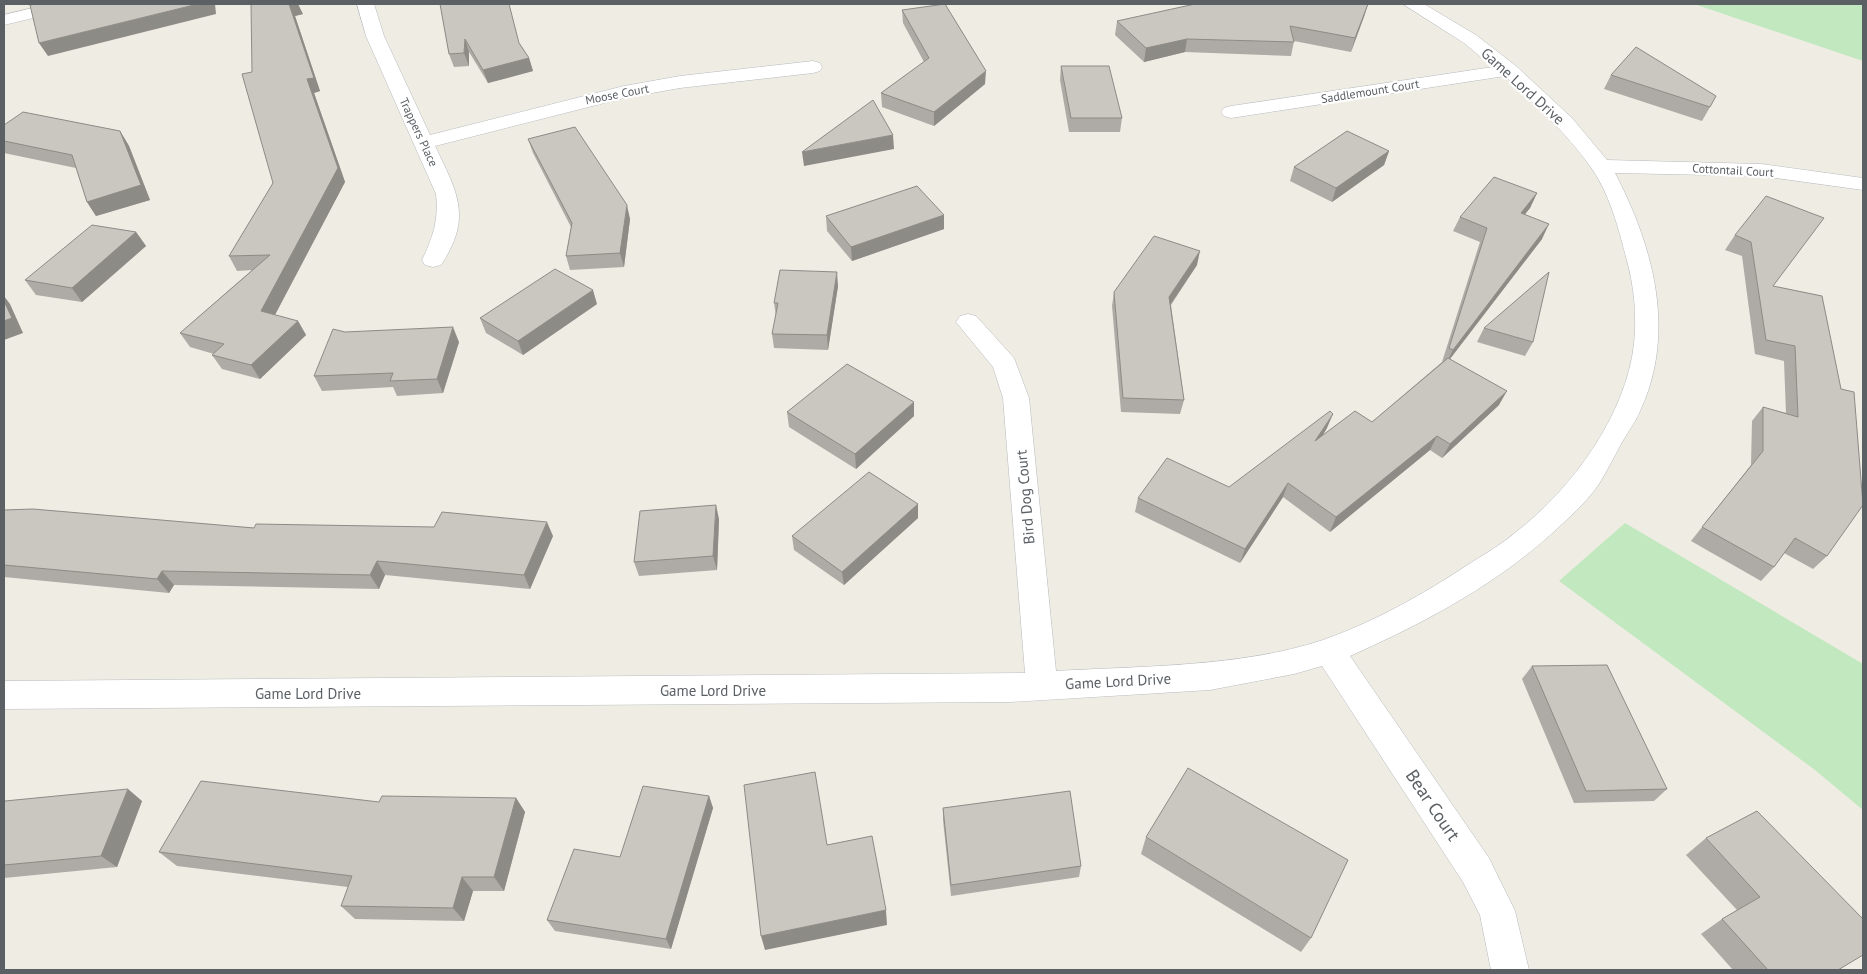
<svg xmlns="http://www.w3.org/2000/svg" width="1867" height="974" font-family="'PT Sans',sans-serif">
<rect width="100%" height="100%" fill="#efece3"/>
<g fill="#c1e8be">
<path d="M 1694,4 L 1863,4 L 1863,61 Z"/>
<path d="M 1625,523 L 1863,664 L 1863,810 L 1815,770 L 1559,581 Z"/>
</g>
<g fill="none" stroke-linecap="round" stroke-linejoin="round">
<g stroke="#b6babe" stroke-width="1">
<g id="minor">
<path d="M 49,4 L 78,4 L 75,8 L 4,25 L 4,15 Z"/>
<path d="M 357,4 L 374,4 L 384,36 L 430,135 L 624,86 L 680,76 L 813,61 L 820,63 L 822,67 L 820,71 L 813,73 L 680,88 L 624,98 L 435,146 C 457,192 473,217 441,265 L 433,267 L 425,265 L 422,260 C 433,237 439,220 436,194 L 366,36 Z"/>
<path d="M 1403,4 L 1424,4 L 1476,35 L 1516,66 L 1572,118 L 1607,160 L 1761,164 L 1863,178 L 1863,190 L 1761,176 L 1615,173 C 1653,246 1677,332 1640,411 C 1635,423 1627,433 1621,444 C 1614,457 1607,471 1599,484 C 1589,499 1574,513 1561,525 C 1500,583 1426,622 1350,656 L 1489,858 L 1515,911 L 1529,970 L 1491,970 L 1480,915 L 1463,882 L 1322,666 L 1294,674 L 1210,690 L 1010,702 L 4,709 L 4,681 L 1025,673 L 1003,398 L 993,367 L 956,322 L 960,316 L 968,314 L 976,316 L 1014,358 L 1029,398 L 1056,671 C 1141,666 1242,667 1323,640 C 1374,622 1424,594 1469,564 C 1485,554 1502,544 1516,532 C 1572,489 1626,415 1634,344 C 1637,314 1634,285 1626,257 C 1618,226 1609,192 1590,166 C 1566,132 1535,105 1505,76 L 1231,118 L 1224,116 L 1221,112 L 1224,108 L 1231,106 L 1493,67 L 1464,43 Z"/>
</g>
</g>
<use href="#minor" fill="#fff" fill-rule="evenodd"/>
</g>
<g fill="#aeaaa5">
<path d="M 251,4 L 303,14 L 295,16 L 320,91 L 314,93 L 345,182 L 275,315 L 298,321 L 306,335 L 260,379 L 222,369 L 212,355 L 214,354 L 190,347 L 180,333 L 252,270 L 237,271 L 229,256 L 273,183 Z"/>
<path d="M 440,4 L 520,44 L 529,58 L 533,71 L 488,83 L 469,52 L 469,66 L 454,67 L 449,54 Z"/>
<path d="M 1368,4 L 1351,52 L 1294,41 L 1291,56 L 1185,52 L 1144,62 L 1115,35 L 1117,21 Z"/>
<path d="M 902,10 L 985,84 L 934,126 L 882,107 L 881,93 L 924,62 L 903,23 Z"/>
<path d="M 1061,66 L 1122,118 L 1120,132 L 1069,132 L 1060,80 Z"/>
<path d="M 1611,75 L 1710,107 L 1702,121 L 1604,89 Z"/>
<path d="M 4,125 L 120,131 L 129,146 L 150,200 L 96,216 L 87,202 L 76,168 L 4,153 Z"/>
<path d="M 528,139 L 630,219 L 624,267 L 570,270 L 566,256 L 571,227 L 533,153 Z"/>
<path d="M 1389,151 L 1384,165 L 1332,202 L 1290,181 L 1294,167 Z"/>
<path d="M 1537,193 L 1530,208 L 1524,215 L 1542,239 L 1450,359 L 1499,405 L 1442,458 L 1430,450 L 1330,532 L 1283,497 L 1240,563 L 1135,512 L 1138,498 L 1229,487 L 1327,428 L 1323,435 L 1372,422 L 1442,362 L 1480,242 L 1453,231 L 1460,217 Z"/>
<path d="M 944,215 L 944,229 L 852,261 L 827,231 L 826,216 Z"/>
<path d="M 136,232 L 146,246 L 82,302 L 36,295 L 25,280 Z"/>
<path d="M 1813,232 L 1773,286 L 1822,296 L 1827,556 L 1813,569 L 1784,553 L 1774,567 L 1761,581 L 1691,541 L 1751,465 L 1752,421 L 1763,407 L 1786,413 L 1784,361 L 1755,354 L 1742,256 L 1725,250 L 1735,235 Z"/>
<path d="M 1197,265 L 1171,305 L 1184,400 L 1180,414 L 1121,412 L 1112,306 L 1114,292 Z"/>
<path d="M 838,286 L 828,350 L 774,348 L 772,334 L 776,316 L 774,303 Z"/>
<path d="M 597,304 L 523,355 L 486,333 L 480,318 Z"/>
<path d="M 1484,328 L 1533,342 L 1525,356 L 1477,342 Z"/>
<path d="M 345,332 L 459,342 L 443,393 L 397,396 L 393,387 L 322,391 L 314,376 Z"/>
<path d="M 787,412 L 914,416 L 856,469 L 789,427 Z"/>
<path d="M 918,504 L 918,518 L 844,585 L 794,550 L 792,536 Z"/>
<path d="M 4,510 L 254,528 L 553,536 L 530,589 L 385,575 L 379,589 L 174,585 L 169,593 L 4,577 Z"/>
<path d="M 719,519 L 717,570 L 639,576 L 634,562 Z"/>
<path d="M 1532,666 L 1667,789 L 1654,801 L 1574,803 L 1522,679 Z"/>
<path d="M 709,796 L 713,808 L 671,949 L 555,931 L 547,920 L 620,857 Z"/>
<path d="M 516,798 L 525,812 L 504,891 L 473,891 L 464,921 L 355,919 L 341,906 L 348,887 L 177,866 L 159,852 L 379,802 Z"/>
<path d="M 142,801 L 117,867 L 4,878 L 4,803 Z"/>
<path d="M 943,808 L 1081,866 L 1079,877 L 951,896 L 943,820 Z"/>
<path d="M 1146,837 L 1311,938 L 1301,952 L 1141,854 Z"/>
<path d="M 1706,838 L 1838,970 L 1733,970 L 1701,934 L 1722,919 L 1737,910 L 1686,855 Z"/>
</g>
<g fill="#8d8b86">
<path d="M 198,4 L 215,4 L 216,14 L 48,56 L 39,43 Z"/>
<path d="M 289,4 L 298,4 L 303,14 L 295,16 L 320,91 L 314,93 L 345,182 L 269,326 L 261,311 L 307,79 Z"/>
<path d="M 1368,4 L 1364,17 L 1351,52 L 1355,38 Z"/>
<path d="M 465,39 L 469,52 L 469,66 L 464,53 Z"/>
<path d="M 1187,39 L 1185,52 L 1144,62 L 1146,48 Z"/>
<path d="M 529,58 L 533,71 L 488,83 L 483,70 Z"/>
<path d="M 986,71 L 985,84 L 934,126 L 934,112 Z"/>
<path d="M 120,131 L 129,146 L 150,200 L 96,216 L 87,202 Z"/>
<path d="M 893,135 L 894,149 L 804,166 L 802,152 Z"/>
<path d="M 1389,151 L 1384,165 L 1332,202 L 1336,188 Z"/>
<path d="M 1537,193 L 1530,208 L 1514,228 L 1521,213 Z"/>
<path d="M 627,205 L 630,219 L 624,267 L 620,253 Z"/>
<path d="M 944,215 L 944,229 L 852,261 L 851,247 Z"/>
<path d="M 1549,224 L 1542,239 L 1446,364 L 1453,350 Z"/>
<path d="M 136,232 L 146,246 L 82,302 L 72,288 Z"/>
<path d="M 1200,251 L 1197,265 L 1166,311 L 1169,297 Z"/>
<path d="M 837,272 L 838,286 L 828,350 L 827,335 Z"/>
<path d="M 593,290 L 597,304 L 523,355 L 518,341 Z"/>
<path d="M 4,296 L 10,304 L 23,333 L 4,340 Z"/>
<path d="M 298,321 L 306,335 L 260,379 L 251,365 Z"/>
<path d="M 453,327 L 459,342 L 443,393 L 437,379 Z"/>
<path d="M 1507,391 L 1499,405 L 1442,458 L 1450,444 Z"/>
<path d="M 914,402 L 914,416 L 856,469 L 855,454 Z"/>
<path d="M 1333,414 L 1327,428 L 1310,455 L 1315,441 Z"/>
<path d="M 1437,436 L 1430,450 L 1330,532 L 1336,517 Z"/>
<path d="M 1288,483 L 1283,497 L 1240,563 L 1245,549 Z"/>
<path d="M 918,504 L 918,518 L 844,585 L 842,572 Z"/>
<path d="M 716,505 L 719,519 L 717,570 L 713,556 Z"/>
<path d="M 547,522 L 553,536 L 530,589 L 524,575 Z"/>
<path d="M 377,561 L 385,575 L 379,589 L 370,575 Z"/>
<path d="M 162,571 L 174,585 L 169,593 L 157,579 Z"/>
<path d="M 128,789 L 142,801 L 117,867 L 101,856 Z"/>
<path d="M 709,796 L 713,808 L 671,949 L 666,939 Z"/>
<path d="M 516,798 L 525,812 L 504,891 L 494,877 Z"/>
<path d="M 462,877 L 473,891 L 464,921 L 453,908 Z"/>
<path d="M 886,910 L 887,925 L 765,950 L 761,936 Z"/>
</g>
<g fill="#cac6c0" stroke="#8d8b86">
<path d="M 37,4 L 198,4 L 39,43 L 30,5 Z"/>
<path d="M 251,4 L 289,4 L 314,78 L 307,79 L 338,168 L 261,311 L 298,321 L 251,365 L 212,355 L 224,344 L 180,333 L 270,255 L 229,256 L 273,183 L 242,74 L 252,72 Z"/>
<path d="M 440,4 L 509,4 L 519,43 L 529,58 L 483,70 L 465,39 L 464,53 L 449,54 Z"/>
<path d="M 945,4 L 986,71 L 934,112 L 881,93 L 929,58 L 902,10 Z"/>
<path d="M 1195,4 L 1368,4 L 1355,38 L 1290,26 L 1294,42 L 1187,39 L 1146,48 L 1117,21 Z"/>
<path d="M 1636,47 L 1716,96 L 1710,107 L 1611,75 Z"/>
<path d="M 1061,66 L 1109,66 L 1122,118 L 1071,118 Z"/>
<path d="M 873,100 L 893,135 L 802,152 Z"/>
<path d="M 23,112 L 120,131 L 141,185 L 87,202 L 72,155 L 4,141 L 4,125 Z"/>
<path d="M 575,127 L 627,205 L 620,253 L 566,256 L 572,223 L 528,139 Z"/>
<path d="M 1347,131 L 1389,151 L 1336,188 L 1294,167 Z"/>
<path d="M 1494,177 L 1537,193 L 1521,213 L 1549,224 L 1453,350 L 1449,348 L 1487,228 L 1460,217 Z"/>
<path d="M 917,186 L 944,215 L 851,247 L 826,216 Z"/>
<path d="M 1766,196 L 1824,218 L 1773,286 L 1822,296 L 1841,389 L 1854,392 L 1863,505 L 1827,556 L 1795,538 L 1774,567 L 1702,527 L 1763,451 L 1763,407 L 1798,417 L 1795,346 L 1766,340 L 1751,242 L 1735,235 Z"/>
<path d="M 92,225 L 136,232 L 72,288 L 25,280 Z"/>
<path d="M 1154,236 L 1200,251 L 1169,297 L 1184,400 L 1123,398 L 1114,292 Z"/>
<path d="M 555,269 L 593,290 L 518,341 L 480,318 Z"/>
<path d="M 780,270 L 837,272 L 827,335 L 772,334 L 778,303 L 774,303 Z"/>
<path d="M 1549,272 L 1533,342 L 1484,328 Z"/>
<path d="M 4,301 L 12,318 L 4,321 Z"/>
<path d="M 453,327 L 437,379 L 390,381 L 393,373 L 314,376 L 333,329 L 345,332 Z"/>
<path d="M 1448,358 L 1507,391 L 1450,444 L 1437,436 L 1336,517 L 1288,483 L 1245,549 L 1138,498 L 1167,458 L 1229,487 L 1330,411 L 1333,414 L 1315,441 L 1355,411 L 1372,422 Z"/>
<path d="M 847,364 L 914,402 L 855,454 L 787,412 Z"/>
<path d="M 869,472 L 918,504 L 842,572 L 792,536 Z"/>
<path d="M 716,505 L 713,556 L 634,562 L 640,511 Z"/>
<path d="M 33,509 L 254,528 L 256,524 L 434,527 L 442,512 L 547,522 L 524,575 L 377,561 L 370,575 L 162,571 L 157,579 L 4,565 L 4,510 Z"/>
<path d="M 1607,665 L 1667,789 L 1586,791 L 1532,666 Z"/>
<path d="M 1188,768 L 1348,860 L 1311,938 L 1146,837 Z"/>
<path d="M 815,772 L 827,845 L 872,836 L 886,910 L 761,936 L 744,785 Z"/>
<path d="M 201,781 L 379,802 L 382,796 L 516,798 L 494,877 L 462,877 L 453,908 L 341,906 L 352,876 L 159,852 Z"/>
<path d="M 643,786 L 709,796 L 666,939 L 547,920 L 574,849 L 620,857 Z"/>
<path d="M 128,789 L 101,856 L 4,865 L 4,803 L 5,801 Z"/>
<path d="M 1070,791 L 1081,866 L 951,885 L 943,808 Z"/>
<path d="M 1757,811 L 1863,919 L 1863,955 L 1838,970 L 1768,970 L 1722,919 L 1760,897 L 1706,838 Z"/>
</g>
<g text-anchor="middle" dominant-baseline="central" stroke-width="4.5" stroke-linejoin="round" paint-order="stroke">
<g font-size="12" fill="#5b6065" stroke="#fff">
<text transform="translate(1370 91) rotate(-9)">Saddlemount Court</text>
<text transform="translate(617 94) rotate(-11)">Moose Court</text>
<text transform="translate(419 132) rotate(65)">Trappers Place</text>
<text transform="translate(1733 170) rotate(3)">Cottontail Court</text>
</g>
<g font-size="15" fill="#5b6065" stroke="#fff">
<text transform="translate(1523 86) rotate(42)">Game Lord Drive</text>
<text transform="translate(1025 497) rotate(-95)">Bird Dog Court</text>
<text transform="translate(1118 681) rotate(-3)">Game Lord Drive</text>
<text x="713" y="690">Game Lord Drive</text>
<text x="308" y="693">Game Lord Drive</text>
</g>
<g font-size="18" fill="#5b6065" stroke="#fff">
<text transform="translate(1433 805) rotate(56)">Bear Court</text>
</g>
</g>
<rect width="1867" height="974" fill="none" stroke="#5b6065" stroke-width="10"/>
</svg>
